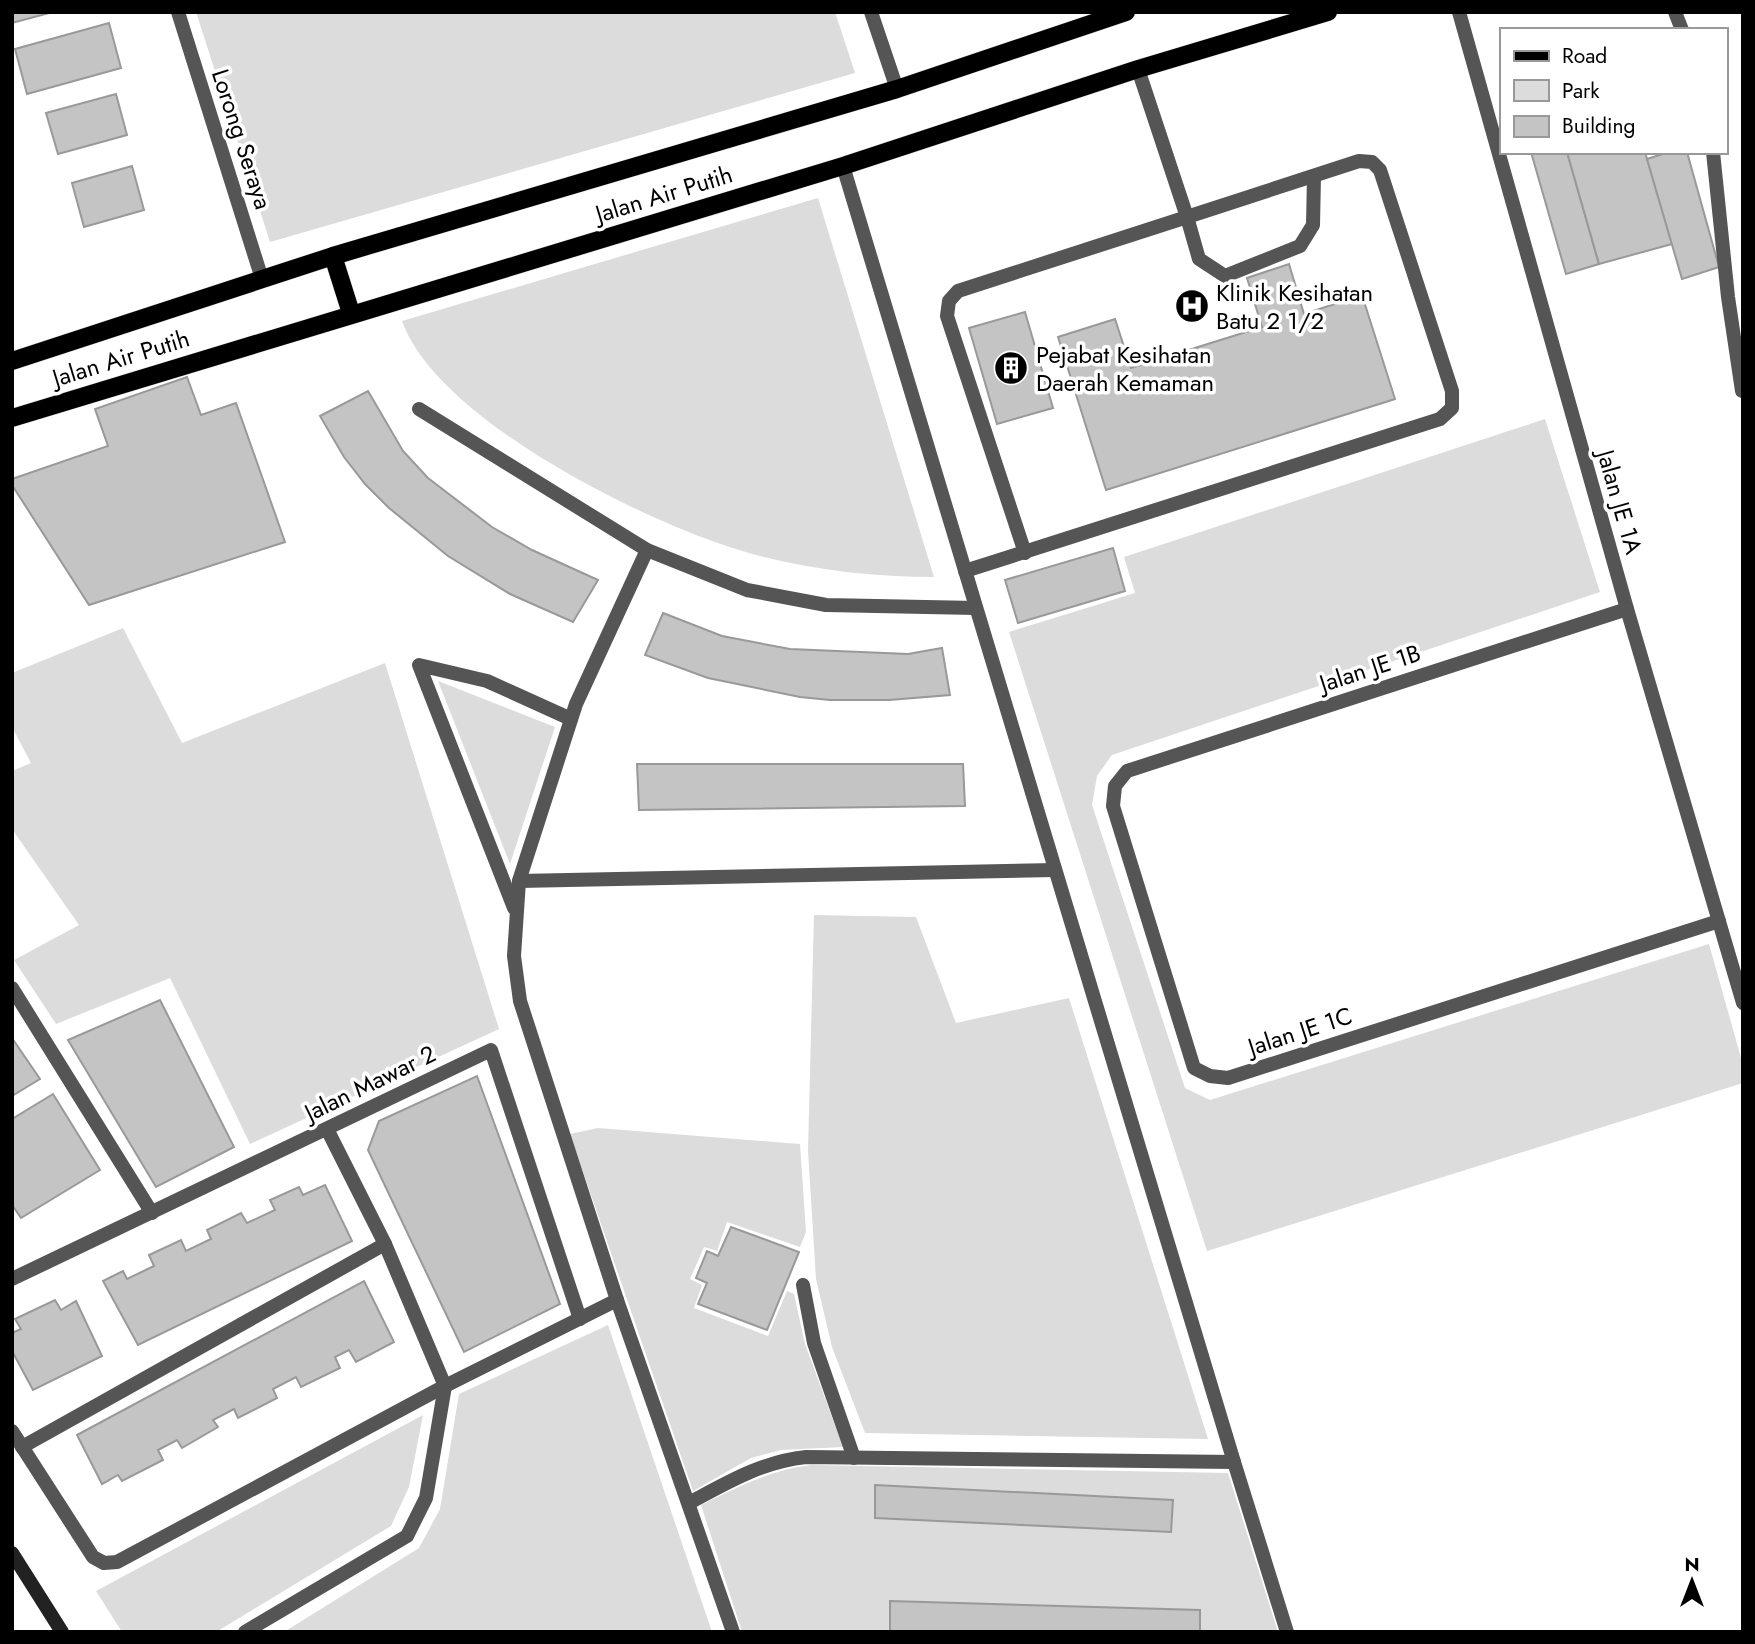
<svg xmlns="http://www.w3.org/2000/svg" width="1755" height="1644" font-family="Jost,sans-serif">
<rect width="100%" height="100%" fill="#fff"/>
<g fill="#dcdcdc">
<path d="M 196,12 L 835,12 L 855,73 L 270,242 Z"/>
<path d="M 818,198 L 934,577 C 862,577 784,567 715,542 C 624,510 436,416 402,321 Z"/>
<path d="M 1545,419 L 1600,592 L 1112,755 L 1097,776 L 1092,805 L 1185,1088 L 1210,1100 L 1709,944 L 1743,1065 L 1743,1083 L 1207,1251 L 1009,632 L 1135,593 L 1124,557 Z"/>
<path d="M 123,628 L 182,743 L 385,663 L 499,1029 L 250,1144 L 170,978 L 56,1024 L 14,960 L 79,925 L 12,829 L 12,771 L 31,763 L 12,727 L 12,673 Z"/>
<path d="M 438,681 L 555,727 L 510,864 Z"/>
<path d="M 814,915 L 916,917 L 956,1023 L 1069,998 L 1208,1439 L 865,1433 L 832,1347 L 816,1279 L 808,1151 Z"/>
<path d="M 598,1128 L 800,1144 L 806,1232 L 800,1247 L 727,1222 L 717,1251 L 704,1247 L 690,1279 L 702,1285 L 694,1308 L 768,1336 L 787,1291 L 794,1294 L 805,1344 L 843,1447 L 781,1450 L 751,1458 L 693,1491 L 570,1134 Z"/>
<path d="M 608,1325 L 712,1632 L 284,1632 L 419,1548 L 440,1509 L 459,1394 Z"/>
<path d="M 423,1415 L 409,1487 L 391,1526 L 216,1632 L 122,1632 L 96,1591 Z"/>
<path d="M 811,1465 L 1228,1473 L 1278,1632 L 742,1632 L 701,1505 C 738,1487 770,1470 811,1465 Z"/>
</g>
<g fill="#c4c4c4" stroke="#999" stroke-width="2">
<path d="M 12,12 L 53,12 L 12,23 Z"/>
<path d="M 109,23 L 121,68 L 27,94 L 15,49 Z"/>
<path d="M 116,94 L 127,135 L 58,154 L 46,113 Z"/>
<path d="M 1531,152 L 1567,152 L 1599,264 L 1566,274 Z"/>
<path d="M 1567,152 L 1645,152 L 1672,244 L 1599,264 Z"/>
<path d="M 1669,152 L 1687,152 L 1719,267 L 1682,279 L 1647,159 Z"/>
<path d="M 132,166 L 144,210 L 84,227 L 72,183 Z"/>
<path d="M 1289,264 L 1304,314 L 1362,295 L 1395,399 L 1106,490 L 1058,337 L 1115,319 L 1131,368 L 1262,327 L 1247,278 Z"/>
<path d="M 1025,312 L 1053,408 L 997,424 L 969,328 Z"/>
<path d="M 187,377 L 201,415 L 236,403 L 285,542 L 89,605 L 12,485 L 12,479 L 108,446 L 95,409 Z"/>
<path d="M 368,391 L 403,451 L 428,478 L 492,527 L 532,550 L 598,580 L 573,622 L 510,594 L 448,556 L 389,508 L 365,484 L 344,457 L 320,416 Z"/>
<path d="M 1113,548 L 1125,591 L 1018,623 L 1005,580 Z"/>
<path d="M 663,613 L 722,636 L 790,649 L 908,654 L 942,648 L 950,695 L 889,700 L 830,700 L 800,697 L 708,678 L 645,655 Z"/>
<path d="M 637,764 L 963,764 L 965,806 L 639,810 Z"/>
<path d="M 160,1000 L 234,1147 L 156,1187 L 68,1040 Z"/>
<path d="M 12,1038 L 40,1079 L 12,1096 Z"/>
<path d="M 477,1076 L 560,1304 L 464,1352 L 368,1150 L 379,1121 Z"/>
<path d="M 53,1094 L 100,1170 L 21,1218 L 12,1205 L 12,1119 Z"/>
<path d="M 325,1185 L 352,1241 L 138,1345 L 103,1281 L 123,1271 L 127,1279 L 154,1266 L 149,1255 L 181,1240 L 186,1251 L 211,1239 L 207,1230 L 241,1213 L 247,1223 L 275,1210 L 270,1200 L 299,1187 L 303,1195 Z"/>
<path d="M 731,1227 L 799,1252 L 767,1330 L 698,1304 L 707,1283 L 696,1278 L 707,1251 L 718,1256 Z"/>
<path d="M 364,1281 L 394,1342 L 356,1362 L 349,1350 L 335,1357 L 340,1368 L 301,1387 L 296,1377 L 273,1389 L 277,1398 L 238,1418 L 234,1409 L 213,1420 L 218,1427 L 182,1448 L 177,1440 L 158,1450 L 163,1460 L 122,1481 L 118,1475 L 102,1484 L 77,1435 Z"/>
<path d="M 55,1300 L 61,1310 L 76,1301 L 102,1356 L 33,1390 L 12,1351 L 12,1333 L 21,1329 L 15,1319 Z"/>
<path d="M 875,1485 L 1173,1500 L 1171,1532 L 875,1518 Z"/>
<path d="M 890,1601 L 1200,1610 L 1200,1632 L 890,1632 Z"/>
</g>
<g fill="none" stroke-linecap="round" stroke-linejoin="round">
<g stroke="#dbdbdb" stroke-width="19">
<g id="primary">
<path d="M 333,256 L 351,313"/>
<path d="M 12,361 L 333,256 L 897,89 L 1126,12"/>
<path d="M 12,418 L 843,166 L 1138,69 L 1328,12"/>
</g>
</g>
<g stroke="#555" stroke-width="14">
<path d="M 1675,12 L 1682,30"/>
<path d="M 1713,152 L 1728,297 L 1742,391"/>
<path d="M 1025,553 L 947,316 L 949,301 L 958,291 L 1187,217 L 1199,259 L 1225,276 L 1300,246 L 1313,225 L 1314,176"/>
<path d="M 965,571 L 1440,419 L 1452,408 L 1452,391 L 1380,170 L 1372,162 L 1359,161 L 1187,217 L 1138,69"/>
<path d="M 803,1285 L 814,1343 L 854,1458"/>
<path d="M 22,1447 L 385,1244"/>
<path d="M 245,1632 L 407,1536 L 426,1498 L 445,1386 L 385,1244 L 327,1129"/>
</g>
<g stroke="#555" stroke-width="14">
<path d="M 178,12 L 262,279"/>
<path d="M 871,12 L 897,89"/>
<path d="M 1459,12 L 1627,609 L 1743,1003"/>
<path d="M 843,166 L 1234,1462"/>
<path d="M 419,409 L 647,550 L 747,590 L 826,605 L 976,608"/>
<path d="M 647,550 L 576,704 L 519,881 L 514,956 L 520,1001 L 617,1300 L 733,1632"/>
<path d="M 1627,609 L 1127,771 L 1115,786 L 1113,806 L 1194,1068 L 1210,1076 L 1228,1078 L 1719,921"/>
<path d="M 519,881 L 1055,870"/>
<path d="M 514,908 L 419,665 L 487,681 L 571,719"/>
<path d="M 12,988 L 152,1213"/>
<path d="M 12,1279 L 491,1050 L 580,1319"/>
<path d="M 12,1431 L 93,1557 L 104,1563 L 117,1562 L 445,1386 L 617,1300"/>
<path d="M 689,1503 C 728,1482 761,1462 806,1457 L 1234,1462 L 1287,1632"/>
</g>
<path stroke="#222" stroke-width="14" d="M 12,1553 L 62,1632"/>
<use href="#primary" stroke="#000" stroke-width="18"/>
</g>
<defs>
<g id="hospital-disc" transform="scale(1.75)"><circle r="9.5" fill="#000" stroke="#fff"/><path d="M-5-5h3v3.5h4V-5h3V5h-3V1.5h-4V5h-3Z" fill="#fff"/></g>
<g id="building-disc" transform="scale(1.75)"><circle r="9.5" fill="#000" stroke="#fff"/><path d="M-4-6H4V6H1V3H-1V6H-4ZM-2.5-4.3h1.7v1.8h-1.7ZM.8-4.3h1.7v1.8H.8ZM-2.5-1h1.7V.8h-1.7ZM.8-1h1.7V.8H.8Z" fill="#fff"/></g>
</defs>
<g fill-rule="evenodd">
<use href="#hospital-disc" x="1192" y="306"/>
<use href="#building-disc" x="1011" y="368"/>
</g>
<g text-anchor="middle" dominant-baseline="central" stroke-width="7" stroke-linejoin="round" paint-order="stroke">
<g font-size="24" fill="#000" stroke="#fff">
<text transform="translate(242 139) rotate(72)">Lorong Seraya</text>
<text transform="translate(664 194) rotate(-17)">Jalan Air Putih</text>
<text transform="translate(121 358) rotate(-17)">Jalan Air Putih</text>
<text transform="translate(1620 502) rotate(74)">Jalan JE 1A</text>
<text transform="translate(1370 668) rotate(-18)">Jalan JE 1B</text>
<text transform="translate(1300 1031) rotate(-18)">Jalan JE 1C</text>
<text transform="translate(370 1083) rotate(-26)">Jalan Mawar 2</text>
</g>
<g font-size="24" fill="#000" stroke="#fff" text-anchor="start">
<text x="1216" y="292">Klinik Kesihatan<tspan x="1216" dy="28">Batu 2 1/2</tspan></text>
<text x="1036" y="354">Pejabat Kesihatan<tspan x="1036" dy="28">Daerah Kemaman</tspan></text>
</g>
</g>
<rect width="1755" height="1644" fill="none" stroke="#000000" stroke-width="28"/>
<rect x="1500" y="28" width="228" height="126" fill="#ffffff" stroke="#999999" stroke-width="2"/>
<rect x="1514" y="51" width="35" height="10" fill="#000000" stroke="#999999" stroke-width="2"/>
<text x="1562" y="63" font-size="21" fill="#000000">Road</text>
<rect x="1514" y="80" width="35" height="21" fill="#dcdcdc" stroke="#999999" stroke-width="2"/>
<text x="1562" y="98" font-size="21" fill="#000000">Park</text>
<rect x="1514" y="116" width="35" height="21" fill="#c4c4c4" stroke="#999999" stroke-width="2"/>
<text x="1562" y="133" font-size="21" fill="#000000">Building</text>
<g transform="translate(1692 1581)" stroke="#ffffff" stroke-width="5" paint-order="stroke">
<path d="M0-5L12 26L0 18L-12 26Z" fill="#000000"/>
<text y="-10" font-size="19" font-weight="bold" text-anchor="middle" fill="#000000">N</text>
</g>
</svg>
